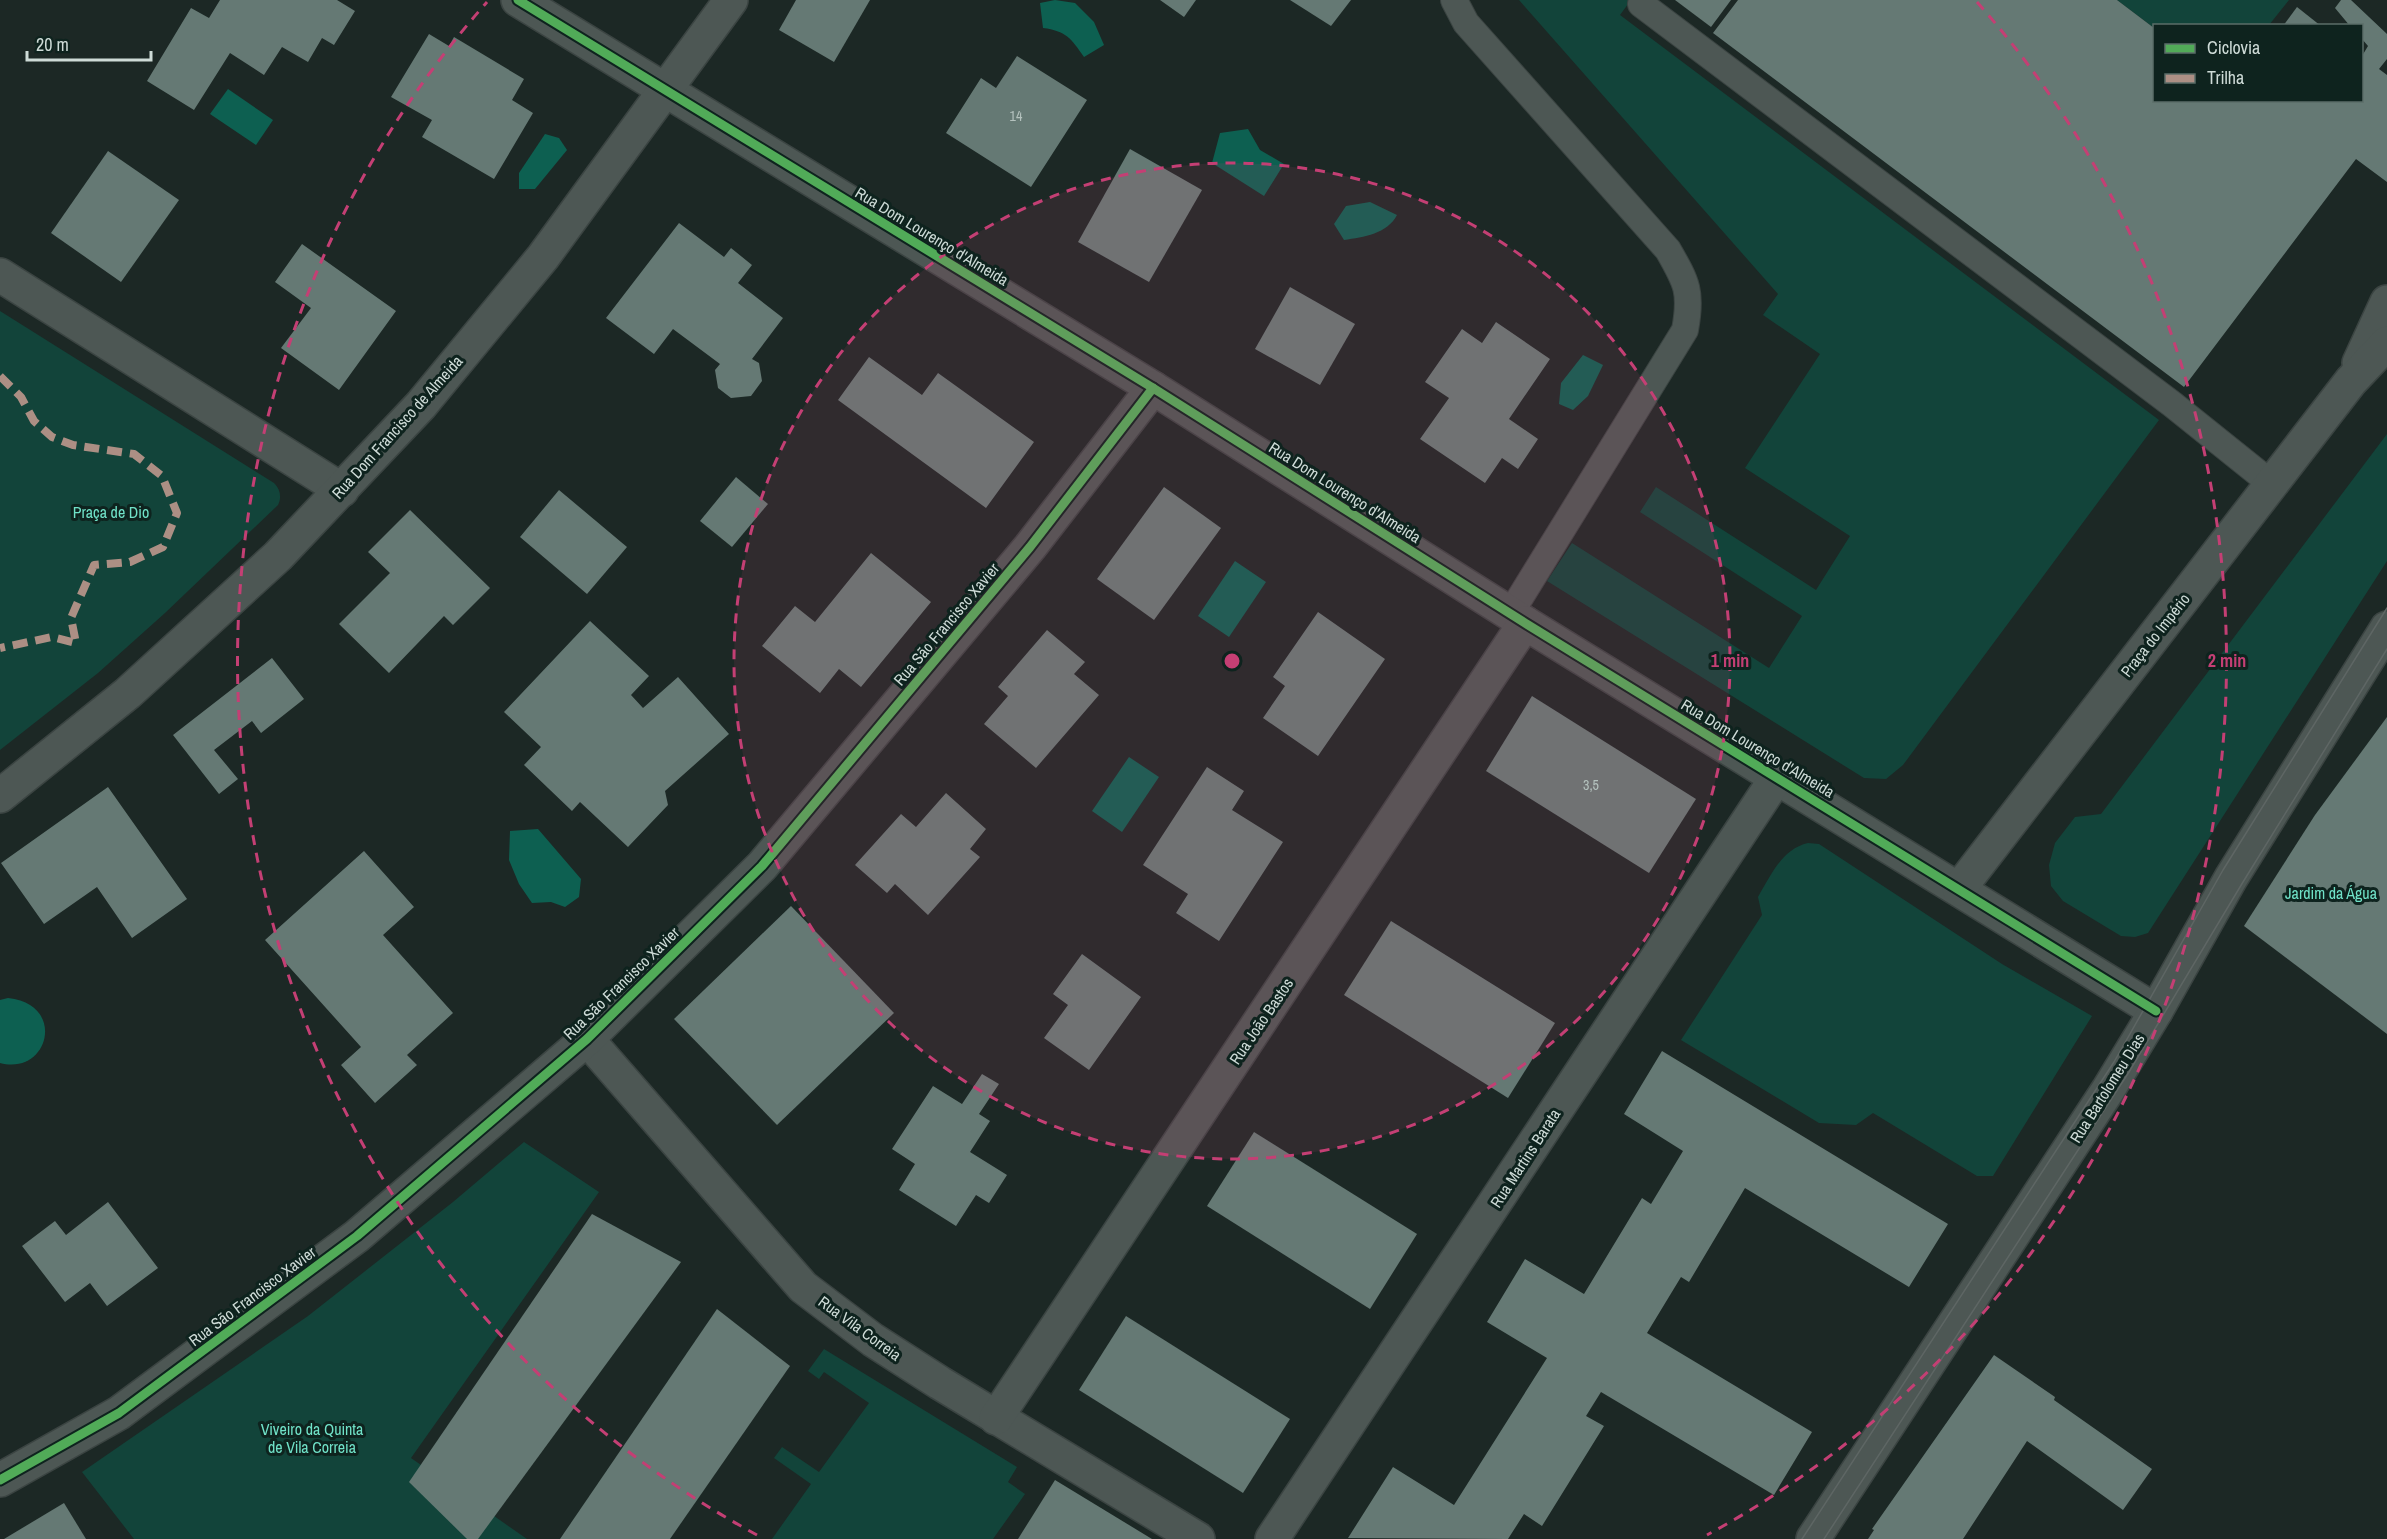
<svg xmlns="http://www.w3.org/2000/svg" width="2387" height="1539" font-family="'Archivo Narrow',sans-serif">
<rect width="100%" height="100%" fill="#1c2825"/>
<g fill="#12443a">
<path d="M 1519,0 L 1631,0 L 1620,15 L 2159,420 L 1903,765 L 1886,779 L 1864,778 L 1547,581 L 1572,543 L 1769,668 L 1802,616 L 1640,512 L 1656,487 L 1816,590 L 1850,536 L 1745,468 L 1820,354 L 1763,315 L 1778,294 Z"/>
<path d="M 2117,0 L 2289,0 L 2269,25 L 2154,26 L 2154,28 Z"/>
<path d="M 0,311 L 274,483 C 280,489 282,497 278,505 L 165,613 L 98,673 L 0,750 Z"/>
<path d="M 2387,434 L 2387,561 L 2148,933 L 2135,937 L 2121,936 L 2063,901 L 2051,886 L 2049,865 L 2055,843 L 2075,817 L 2101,814 Z"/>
<path d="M 1808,843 L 1819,844 L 2002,964 L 2092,1016 L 1993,1176 L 1977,1176 L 1873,1113 L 1856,1125 L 1819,1123 L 1681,1040 L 1762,915 L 1758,897 C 1771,875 1782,849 1808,843 Z"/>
<path d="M 524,1142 L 599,1192 L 411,1458 L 527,1539 L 134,1539 L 82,1472 L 308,1316 L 453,1202 Z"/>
<path d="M 824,1349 L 1017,1467 L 1008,1482 L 1025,1494 L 993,1539 L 772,1539 L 811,1484 L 774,1458 L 782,1447 L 819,1472 L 869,1403 L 824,1372 L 819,1379 L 808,1371 Z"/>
</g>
<g fill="#0d6051">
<path d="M 1055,0 L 1075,3 L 1094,22 L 1104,45 L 1084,57 C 1071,38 1066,31 1043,28 L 1040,3 Z"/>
<path d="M 228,89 L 273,120 L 256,145 L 210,114 Z"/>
<path d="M 1248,129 L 1260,150 L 1284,164 L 1264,196 L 1212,163 L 1220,133 Z"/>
<path d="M 545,134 L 559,138 L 567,150 L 535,189 L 519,189 L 519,173 Z"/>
<path d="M 1370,202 L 1397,215 C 1387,234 1364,237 1344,240 L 1334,224 L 1346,206 Z"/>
<path d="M 1583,355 L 1603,365 L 1588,396 L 1573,410 L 1559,404 L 1561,383 Z"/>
<path d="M 1235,561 L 1266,582 L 1229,637 L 1198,616 Z"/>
<path d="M 1129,757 L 1159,777 L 1122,832 L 1092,811 Z"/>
<path d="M 538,829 L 581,879 L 579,897 L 565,907 L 551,902 L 532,903 L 519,884 L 509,860 L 510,831 Z"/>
<path d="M 8,998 C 67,1004 49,1076 0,1063 L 0,1000 Z"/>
</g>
<g fill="#657974">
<path d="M 220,0 L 337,0 L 355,11 L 334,45 L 322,38 L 308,62 L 282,47 L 264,75 L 230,53 L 194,110 L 147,81 L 191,8 L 209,18 Z"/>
<path d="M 796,0 L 870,0 L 834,62 L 779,30 Z"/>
<path d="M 1160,0 L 1196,0 L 1184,17 Z"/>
<path d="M 1290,0 L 1351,0 L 1331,26 Z"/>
<path d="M 1675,0 L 1731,0 L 1711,27 Z"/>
<path d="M 1738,0 L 2117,0 L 2154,28 L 2154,100 L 2362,100 L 2362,56 L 2368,46 L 2362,39 L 2362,26 L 2350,26 L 2335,8 L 2341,0 L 2351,0 L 2387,34 L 2387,59 L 2379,69 L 2387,75 L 2387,182 L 2356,159 L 2184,387 L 1713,33 Z"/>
<path d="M 2297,7 L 2321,26 L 2283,26 Z"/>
<path d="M 429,34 L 449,46 L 454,37 L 524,79 L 512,100 L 533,113 L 494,179 L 422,137 L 432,120 L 391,97 Z"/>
<path d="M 1017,56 L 1087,100 L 1031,187 L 946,133 L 981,78 L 996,88 Z"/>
<path d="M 1130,149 L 1202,190 L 1149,282 L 1078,242 Z"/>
<path d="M 108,151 L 179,200 L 121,282 L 51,233 Z"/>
<path d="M 679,223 L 724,257 L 731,248 L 752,265 L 738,283 L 783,318 L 752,359 L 759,363 L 762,381 L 751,396 L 731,398 L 718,388 L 715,370 L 720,364 L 673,329 L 654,354 L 606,318 Z"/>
<path d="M 302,244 L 396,311 L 339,390 L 281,348 L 311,308 L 275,282 Z"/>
<path d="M 1290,287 L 1355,324 L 1320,385 L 1255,349 Z"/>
<path d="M 1496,322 L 1550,359 L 1509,419 L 1538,439 L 1518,469 L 1502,458 L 1485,483 L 1420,439 L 1449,398 L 1425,382 L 1462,329 L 1482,343 Z"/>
<path d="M 869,357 L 922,395 L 938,373 L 1034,442 L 986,508 L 838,400 Z"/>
<path d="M 736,477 L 768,504 L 732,547 L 700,521 Z"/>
<path d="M 1164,487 L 1221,528 L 1154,620 L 1097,579 Z"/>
<path d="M 559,490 L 627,547 L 587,594 L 520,537 Z"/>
<path d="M 410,510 L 490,588 L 453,625 L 444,616 L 389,673 L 339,624 L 390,573 L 368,552 Z"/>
<path d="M 871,553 L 931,602 L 861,687 L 839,669 L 820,693 L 762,646 L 795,606 L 815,622 Z"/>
<path d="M 1318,612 L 1385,659 L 1318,756 L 1263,718 L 1285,686 L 1273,677 Z"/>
<path d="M 590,621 L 649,676 L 631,695 L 643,708 L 678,677 L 729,734 L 665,791 L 668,805 L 628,847 L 580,802 L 572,811 L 524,765 L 541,747 L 504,712 Z"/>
<path d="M 1047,630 L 1085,662 L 1074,674 L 1099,695 L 1036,768 L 984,724 L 1008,696 L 998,687 Z"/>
<path d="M 272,658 L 304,699 L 261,733 L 252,721 L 214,750 L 238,779 L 219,794 L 173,735 Z"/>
<path d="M 1532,696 L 1696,799 L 1649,873 L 1486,771 Z"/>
<path d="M 2387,717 L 2387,1034 L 2244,926 L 2315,815 Z"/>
<path d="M 1207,767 L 1244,791 L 1232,810 L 1283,842 L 1219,941 L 1176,913 L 1188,894 L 1143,865 Z"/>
<path d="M 108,787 L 187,899 L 132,938 L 97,887 L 44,924 L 1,863 Z"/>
<path d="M 946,793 L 986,829 L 970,849 L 980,857 L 928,915 L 895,884 L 887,893 L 855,865 L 901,814 L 916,827 Z"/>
<path d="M 364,851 L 414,907 L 383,935 L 453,1013 L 407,1055 L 417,1065 L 375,1103 L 341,1065 L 361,1047 L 265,940 Z"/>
<path d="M 791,906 L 894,1013 L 777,1125 L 674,1019 Z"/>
<path d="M 1391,921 L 1555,1023 L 1508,1098 L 1344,995 Z"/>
<path d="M 1082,954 L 1141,997 L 1089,1070 L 1044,1038 L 1068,1005 L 1053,994 Z"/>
<path d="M 1662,1051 L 1948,1224 L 1909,1287 L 1745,1188 L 1689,1282 L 1681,1277 L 1647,1333 L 1812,1432 L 1774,1495 L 1601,1392 L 1586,1416 L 1604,1426 L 1542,1526 L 1524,1514 L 1508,1539 L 1348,1538 L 1393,1467 L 1454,1505 L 1547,1358 L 1487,1322 L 1525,1259 L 1584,1294 L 1642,1198 L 1651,1204 L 1683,1151 L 1624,1114 Z"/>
<path d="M 982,1074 L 999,1084 L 979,1114 L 990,1121 L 970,1152 L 1007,1175 L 989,1203 L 976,1195 L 956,1226 L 899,1190 L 915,1164 L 892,1149 L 933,1086 L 962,1104 Z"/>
<path d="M 1254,1132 L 1417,1234 L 1370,1309 L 1207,1206 Z"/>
<path d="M 108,1202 L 158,1268 L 107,1306 L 90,1283 L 65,1302 L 22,1246 L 55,1221 L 66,1235 Z"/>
<path d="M 592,1214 L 681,1262 L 478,1539 L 467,1539 L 409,1482 Z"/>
<path d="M 717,1309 L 790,1366 L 670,1539 L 560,1539 Z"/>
<path d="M 1126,1316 L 1290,1419 L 1243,1493 L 1079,1390 Z"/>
<path d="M 1994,1355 L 2055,1397 L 2054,1400 L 2152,1469 L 2123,1510 L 2027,1441 L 1963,1539 L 1868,1539 L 1874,1530 L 1872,1529 Z"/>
<path d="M 1055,1480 L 1152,1539 L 1018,1539 Z"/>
<path d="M 64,1503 L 86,1539 L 4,1539 Z"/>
</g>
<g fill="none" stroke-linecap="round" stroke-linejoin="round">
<g stroke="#3b4442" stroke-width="28">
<g id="service">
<path d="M 1454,0 L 1466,23 L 1668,250 C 1687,283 1692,292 1685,330 L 1510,614"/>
<path d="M 1644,0 L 1641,4 L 2172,404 L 2273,485"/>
</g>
</g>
<g stroke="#3b4442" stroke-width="36">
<g id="minor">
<path d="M 518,0 L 1153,388 L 1525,623 L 2156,1011"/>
<path d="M 0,275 L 342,490"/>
<path d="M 2359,363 L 2387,302"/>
<path d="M 0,796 L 128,693 L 278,556 L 421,405 L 543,257 L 731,0"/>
<path d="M 1959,889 L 2351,381 L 2387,343"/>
<path d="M 587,1039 L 803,1287 L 873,1340 L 940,1383 L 1198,1539"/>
<path d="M 996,1418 L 1525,623"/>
<path d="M 0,1480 L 119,1413 L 357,1236 L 587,1039 L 762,866 L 1030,547 L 1153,388"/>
<path d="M 1272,1539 L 1777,777"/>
</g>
</g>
<g stroke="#3b4442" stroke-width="36">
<path id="tertiary" d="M 1813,1539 L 2108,1090 L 2156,1011 L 2231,878 L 2387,628"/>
</g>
<use href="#service" stroke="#4d5754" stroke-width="26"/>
<use href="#minor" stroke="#4d5754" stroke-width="33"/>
<use href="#tertiary" stroke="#4d5754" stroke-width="33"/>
<g stroke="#5e6664" stroke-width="1.5">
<path d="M 1802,1539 L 2114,1062 L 2223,870 L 2387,608"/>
<path d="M 1824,1539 L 2129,1072 L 2243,882 L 2387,649"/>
</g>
<path stroke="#ac8f84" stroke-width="8" stroke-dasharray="15 8" stroke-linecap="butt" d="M 0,376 L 21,397 L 34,421 L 52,437 L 73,445 L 134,454 L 162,476 L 177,513 L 163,547 L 130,562 L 94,565 L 71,618 L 76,643 L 52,637 L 0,648"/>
<g stroke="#0e231e" stroke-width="13">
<g id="cycleway">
<path d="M 518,0 L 1153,388 L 1525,623 L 2156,1011"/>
<path d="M 0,1480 L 119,1413 L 357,1236 L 587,1039 L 762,866 L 1030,547 L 1153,388"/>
</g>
</g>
<use href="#cycleway" stroke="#51ab58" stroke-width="9"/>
</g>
<circle cx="1232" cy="661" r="498" fill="#c43f74" fill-opacity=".12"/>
<g fill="none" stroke="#c43f74" stroke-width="3" stroke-dasharray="10 8">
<circle cx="1232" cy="661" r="498"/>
<path d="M757 1535A995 995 0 0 1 487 2M1977 2A995 995 0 0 1 1707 1535"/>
</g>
<g text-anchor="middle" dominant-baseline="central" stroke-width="6" stroke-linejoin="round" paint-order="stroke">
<g font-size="14" fill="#b4c2be">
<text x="1016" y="116">14</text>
<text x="1591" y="785">3,5</text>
</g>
<g font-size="16" fill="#cedbd7" stroke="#0e231e">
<text transform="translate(932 236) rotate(31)">Rua Dom Lourenço d'Almeida</text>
<text transform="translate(397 427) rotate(-48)">Rua Dom Francisco de Almeida</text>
<text transform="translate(1345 492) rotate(32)">Rua Dom Lourenço d'Almeida</text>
<text transform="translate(946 624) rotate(-50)">Rua São Francisco Xavier</text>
<text transform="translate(2155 635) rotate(-52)">Praça do Império</text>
<text transform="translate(1758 748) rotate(31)">Rua Dom Lourenço d'Almeida</text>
<text transform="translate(621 983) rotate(-44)">Rua São Francisco Xavier</text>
<text transform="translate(1261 1021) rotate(-56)">Rua João Bastos</text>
<text transform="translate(2107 1088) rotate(-58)">Rua Bartolomeu Dias</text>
<text transform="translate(1525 1158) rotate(-57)">Rua Martins Barata</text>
<text transform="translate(252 1296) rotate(-37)">Rua São Francisco Xavier</text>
<text transform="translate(860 1328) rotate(36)">Rua Vila Correia</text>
</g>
<g font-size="16" fill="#70e2c8" stroke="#0e231e">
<text x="111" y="512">Praça de Dio</text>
<text x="2331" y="893">Jardim da Água</text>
<text x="312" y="1429">Viveiro da Quinta<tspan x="312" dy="18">de Vila Correia</tspan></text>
</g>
</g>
<circle cx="1232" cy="661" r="9" fill="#c43f74" stroke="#0e231e" stroke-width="3"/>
<g font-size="18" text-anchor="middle" font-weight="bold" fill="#c43f74" stroke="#0e231e" stroke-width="6" stroke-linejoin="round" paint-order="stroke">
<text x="1730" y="667">1 min</text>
<text x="2227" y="667">2 min</text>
</g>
<rect x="2153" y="24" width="210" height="78" fill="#0e231e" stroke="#5b6d68" stroke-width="1.5"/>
<rect x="2165" y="44" width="30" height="9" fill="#51ab58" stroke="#5b6d68" stroke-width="1.5"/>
<text x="2207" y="54" font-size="18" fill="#cedbd7">Ciclovia</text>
<rect x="2165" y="74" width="30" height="9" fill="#ac8f84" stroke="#5b6d68" stroke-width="1.5"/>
<text x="2207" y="84" font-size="18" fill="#cedbd7">Trilha</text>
<path d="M27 51v9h124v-9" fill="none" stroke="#cedbd7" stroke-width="3"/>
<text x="36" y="51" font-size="18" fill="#cedbd7" stroke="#0e231e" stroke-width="4.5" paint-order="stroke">20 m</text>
</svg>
